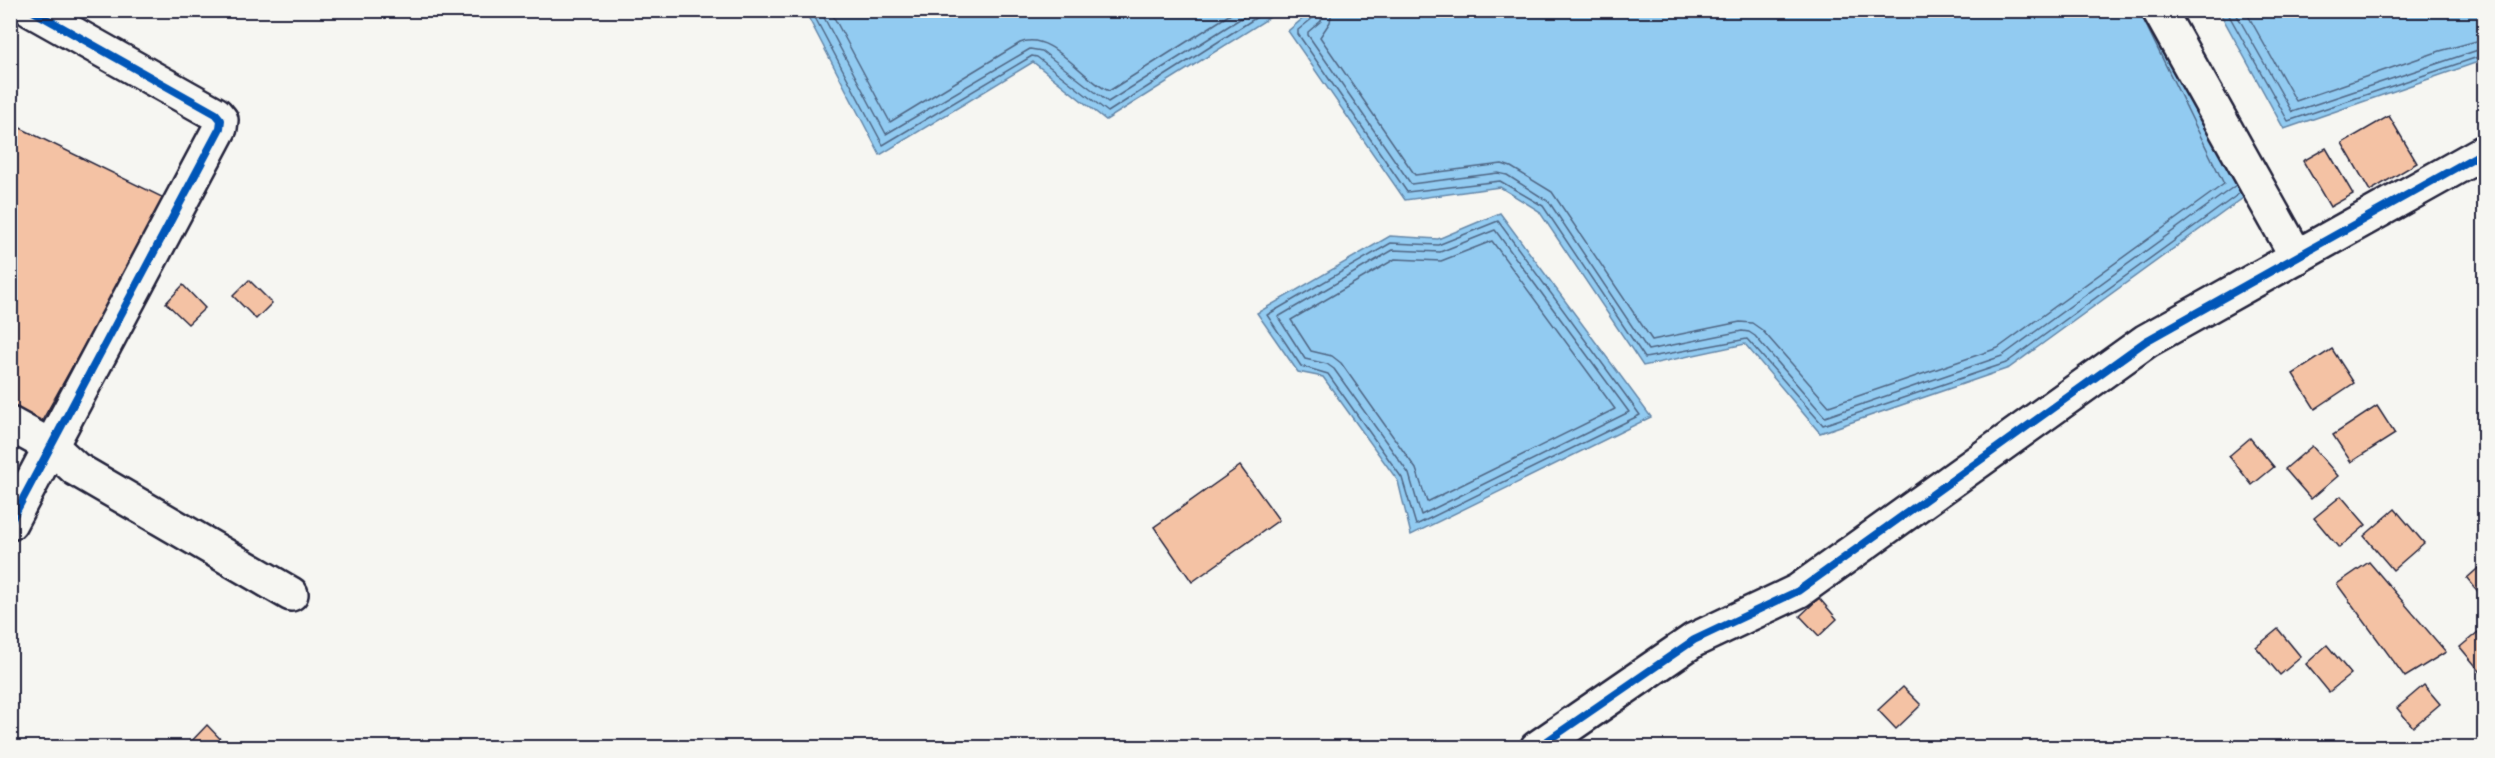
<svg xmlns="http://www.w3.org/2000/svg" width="2495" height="758" font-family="Kalam,sans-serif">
<rect width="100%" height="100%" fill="#f6f6f2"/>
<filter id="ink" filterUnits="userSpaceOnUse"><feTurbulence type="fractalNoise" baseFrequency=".0167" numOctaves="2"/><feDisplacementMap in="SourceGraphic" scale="12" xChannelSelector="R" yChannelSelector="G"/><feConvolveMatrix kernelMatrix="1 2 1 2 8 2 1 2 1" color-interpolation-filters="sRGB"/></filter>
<g filter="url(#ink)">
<g fill="#92cbf1" stroke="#6587a8" stroke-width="1.5">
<path d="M 1313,10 L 2164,11 L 2254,190 L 2009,368 L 1820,433 L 1745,344 L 1643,366 L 1539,211 L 1500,187 L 1405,200 L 1288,31 Z"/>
<path d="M 805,11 L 1280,11 L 1106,120 L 1033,62 L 880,155 Z"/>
<path d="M 2219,11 L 2484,11 L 2484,60 L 2284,129 Z"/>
<path d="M 1500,213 L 1651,417 L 1411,535 L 1398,481 L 1323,377 L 1298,372 L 1257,313 L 1390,236 L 1438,239 Z"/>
</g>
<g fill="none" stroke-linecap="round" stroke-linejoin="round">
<g stroke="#4f6684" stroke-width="1.5">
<path d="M 811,10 L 883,145 L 1032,56 L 1037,57 L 1108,112 L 1268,10"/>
<path d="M 820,10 L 886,134 L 1030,49 L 1042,51 L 1108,102 L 1254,10"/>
<path d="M 830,10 L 890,122 L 1020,43 C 1051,29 1083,81 1109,91 L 1237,10"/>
<path d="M 1316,10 L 1314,17 L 1298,30 L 1298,34 L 1407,192 L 1500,181 L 1543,206 L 1645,358 L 1747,339 L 1823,425 L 2006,363 L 2240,193"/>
<path d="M 1323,10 L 1321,21 L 1308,32 L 1308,35 L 1411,184 L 1498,173 L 1507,175 L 1549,202 L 1648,350 L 1742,331 L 1749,332 L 1755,336 L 1825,417 L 2002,356 L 2236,185"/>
<path d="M 1332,10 L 1330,22 L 1320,37 L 1415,175 L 1502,164 L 1511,167 L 1552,192 L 1652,340 L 1740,322 L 1752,323 L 1762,330 L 1829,406 L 1998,348 L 2224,184 L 2144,21"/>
<path d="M 2226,10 L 2288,121 L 2484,55"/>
<path d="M 2234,10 L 2292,112 L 2484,48"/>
<path d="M 2245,10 L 2296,101 L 2440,51 L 2484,39"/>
<path d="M 1498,221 L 1640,415 L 1416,525 L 1402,478 L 1328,374 L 1301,366 L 1267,315 L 1391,243 L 1438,245 Z"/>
<path d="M 1495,230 L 1629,412 L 1421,515 L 1409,474 L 1334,369 L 1327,364 L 1305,359 L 1278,317 L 1393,250 L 1440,252 Z"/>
<path d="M 1492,241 L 1615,409 L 1427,502 L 1416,469 L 1341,363 L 1332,356 L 1311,351 L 1291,320 L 1395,259 L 1441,261 Z"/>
</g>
</g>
<g fill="#f4c2a4" stroke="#22223b" stroke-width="1.5">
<path d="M 2389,116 L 2417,163 L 2370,191 L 2342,143 Z"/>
<path d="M 10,123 L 166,199 L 38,428 L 10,412 Z"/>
<path d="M 2326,148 L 2353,194 L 2330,207 L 2303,161 Z"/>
<path d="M 249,280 L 272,303 L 256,319 L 233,296 Z"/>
<path d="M 183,285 L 205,308 L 188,324 L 166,303 Z"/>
<path d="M 2332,349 L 2354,383 L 2315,409 L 2293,374 Z"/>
<path d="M 2377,406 L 2395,434 L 2351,462 L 2333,435 Z"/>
<path d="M 2250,438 L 2274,467 L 2252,485 L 2229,456 Z"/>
<path d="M 2312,446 L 2338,476 L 2311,499 L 2285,469 Z"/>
<path d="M 1240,466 L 1279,520 L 1192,582 L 1154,527 Z"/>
<path d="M 2341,496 L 2366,525 L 2339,548 L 2314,518 Z"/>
<path d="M 2395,509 L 2424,543 L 2393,570 L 2364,536 Z"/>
<path d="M 2369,562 L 2446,652 L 2405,677 L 2337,584 Z"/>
<path d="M 2484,563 L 2484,599 L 2467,578 Z"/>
<path d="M 1819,598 L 1837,619 L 1819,636 L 1800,616 Z"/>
<path d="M 2278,629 L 2301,657 L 2280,675 L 2256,647 Z"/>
<path d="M 2478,632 L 2484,639 L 2484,676 L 2460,647 Z"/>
<path d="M 2327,645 L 2351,674 L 2329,692 L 2306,664 Z"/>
<path d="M 2424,685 L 2440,704 L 2413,727 L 2397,708 Z"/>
<path d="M 1903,687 L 1921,705 L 1896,729 L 1878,710 Z"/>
<path d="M 207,725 L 229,748 L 189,748 L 187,746 Z"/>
</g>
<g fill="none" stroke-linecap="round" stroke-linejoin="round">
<g stroke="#22223b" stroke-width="38">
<g id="minor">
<path d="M 2159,10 L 2297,257"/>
<path d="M 10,424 L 52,447 L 76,469 L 291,594"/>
<path d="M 10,523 L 220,128 L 221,120 L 216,114 L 31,10"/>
<path d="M 1537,748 L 1694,640 L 1798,591 L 2146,341 L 2484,152"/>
</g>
</g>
<use href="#minor" stroke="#f6f6f2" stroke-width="33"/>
<g stroke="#f6f6f2" stroke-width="11">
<g id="cycleway">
<path d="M 10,523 L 220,128 L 221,120 L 216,114 L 31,10"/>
<path d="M 1537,748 L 1694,640 L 1798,591 L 2146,341 L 2484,152"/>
</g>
</g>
<use href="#cycleway" stroke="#0057b8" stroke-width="8"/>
</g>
</g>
<rect width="2495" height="758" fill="none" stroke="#f6f6f2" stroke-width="36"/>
<rect x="18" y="18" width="2459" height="722" fill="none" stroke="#22223b" stroke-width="2" filter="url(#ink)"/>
</svg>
